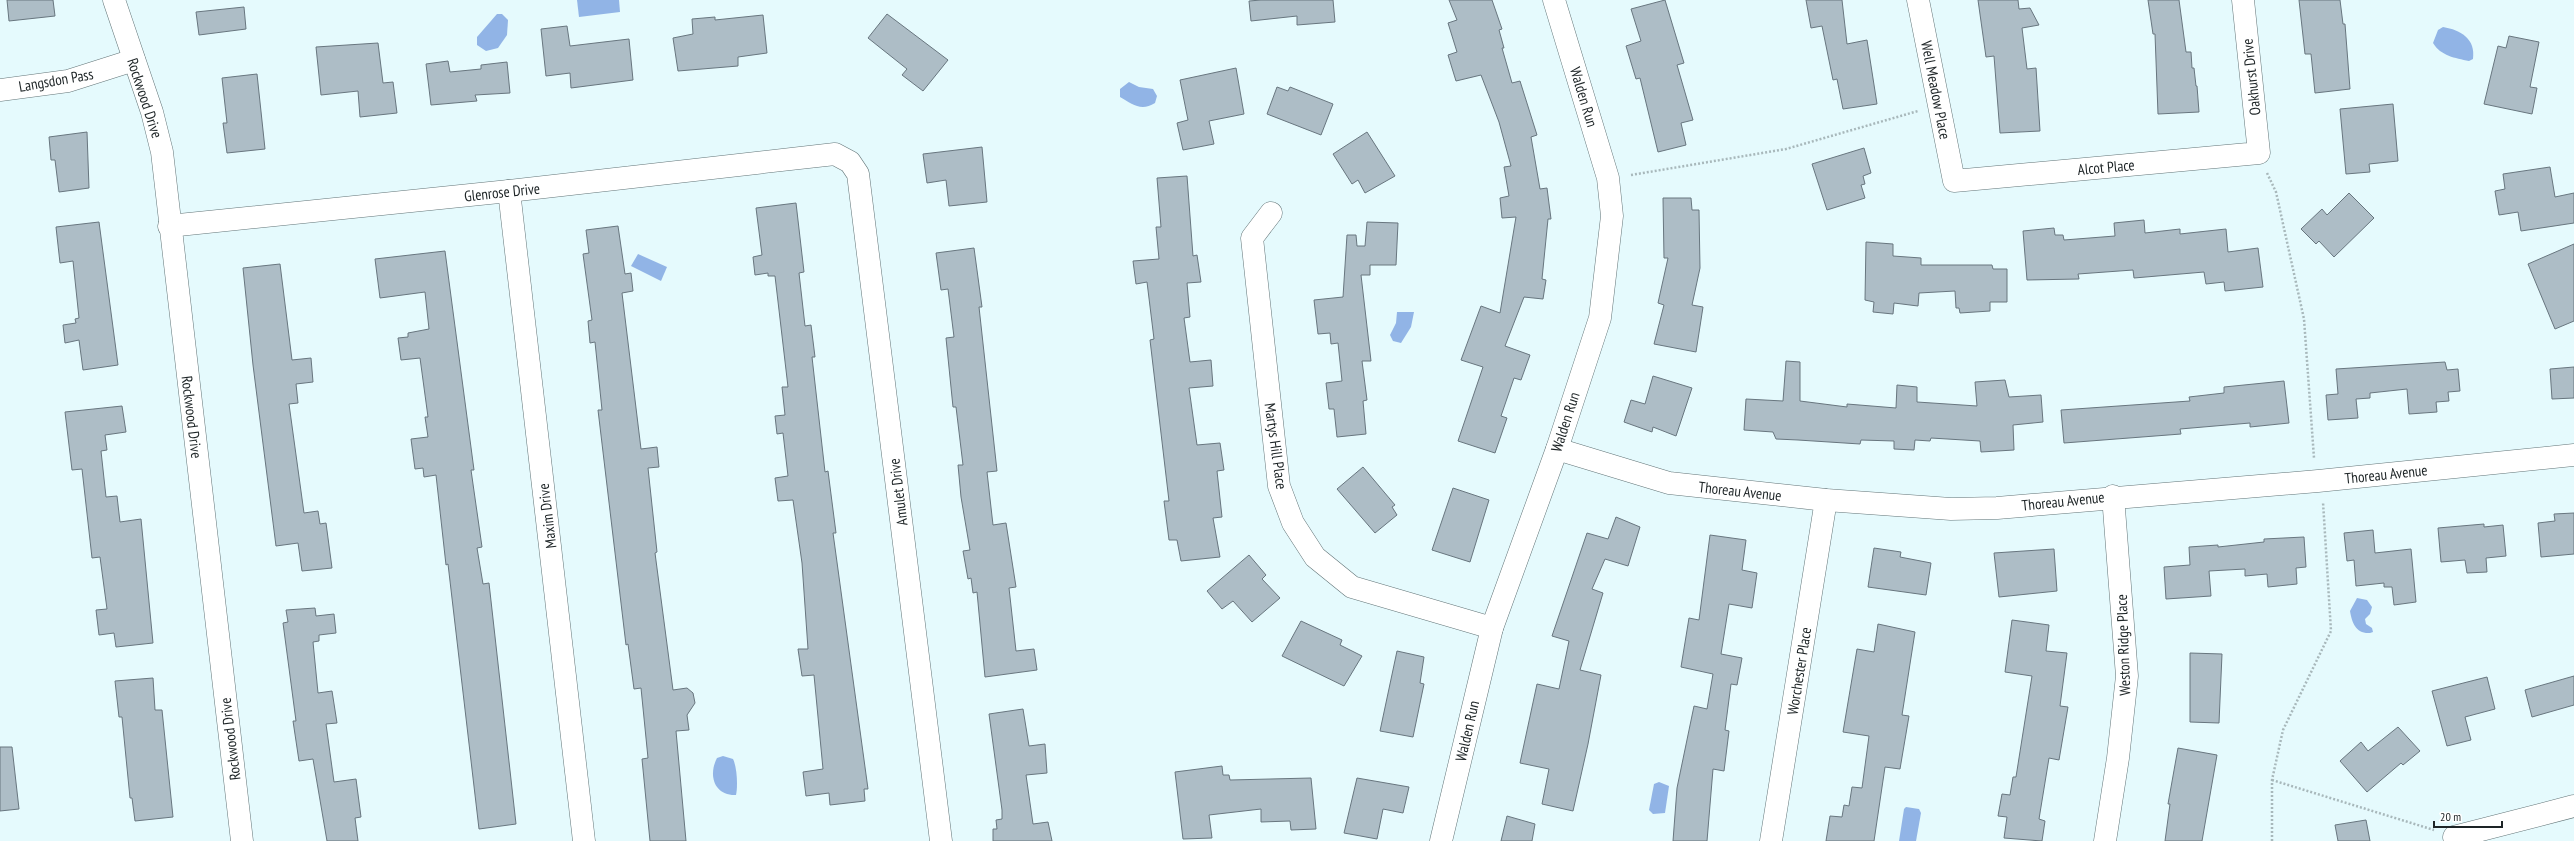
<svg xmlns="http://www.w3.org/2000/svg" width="2574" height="841" font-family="'PT Sans Narrow',sans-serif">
<rect width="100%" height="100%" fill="#e5fafd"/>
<g fill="#91b4e6">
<path d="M 577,0 L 619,0 L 620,12 L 579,17 Z"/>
<path d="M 497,14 L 502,14 L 508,20 L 507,35 L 498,48 L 486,51 L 477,45 L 477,37 Z"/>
<path d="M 2443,27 C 2461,30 2476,39 2473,59 L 2469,61 C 2455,58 2441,56 2433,43 L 2438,30 Z"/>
<path d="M 1129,82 L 1139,87 L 1153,89 L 1157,96 L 1155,103 C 1141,112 1132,104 1120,97 L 1120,89 Z"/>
<path d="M 638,254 L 667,267 L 661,281 L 631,266 Z"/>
<path d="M 1397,312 L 1414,312 L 1411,327 L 1401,343 L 1393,341 L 1390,335 L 1396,323 Z"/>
<path d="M 2357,598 L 2367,600 L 2372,607 L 2370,614 L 2365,619 L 2366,624 L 2372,628 L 2373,632 L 2370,633 C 2356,634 2352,623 2350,611 Z"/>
<path d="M 723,756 L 733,759 C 737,767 738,786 736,795 C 714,796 708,775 717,758 Z"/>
<path d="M 1659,782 L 1669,786 L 1665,813 L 1653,814 L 1649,810 L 1654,784 Z"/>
<path d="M 1906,807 L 1919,809 L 1921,813 L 1916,841 L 1899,841 L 1904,809 Z"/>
</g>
<g fill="#adbdc6" stroke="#68767f">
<path d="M 7,0 L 53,0 L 55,16 L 9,21 Z"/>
<path d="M 1261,0 L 1333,0 L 1335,22 L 1297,25 L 1297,16 L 1251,21 L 1249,1 Z"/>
<path d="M 1449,0 L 1492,0 L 1502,29 L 1499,30 L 1504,48 L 1502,48 L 1512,83 L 1520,81 L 1537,135 L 1531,137 L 1540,189 L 1547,188 L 1551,219 L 1548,219 L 1542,279 L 1546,280 L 1543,299 L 1524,297 L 1505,346 L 1530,355 L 1521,380 L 1514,378 L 1501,416 L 1507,418 L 1495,453 L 1458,441 L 1483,367 L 1461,360 L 1481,306 L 1500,313 L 1516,217 L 1502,218 L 1500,198 L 1509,196 L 1504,167 L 1511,166 L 1499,122 L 1481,75 L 1456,81 L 1448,55 L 1457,52 L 1448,23 L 1457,20 Z"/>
<path d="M 1665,0 L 1684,63 L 1677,65 L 1693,120 L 1681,123 L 1686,145 L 1658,152 L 1640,78 L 1636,79 L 1626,46 L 1641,41 L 1631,9 Z"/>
<path d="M 1806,0 L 1842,0 L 1847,44 L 1867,40 L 1877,104 L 1843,109 L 1837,79 L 1833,80 L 1822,26 L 1811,28 Z"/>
<path d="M 1978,0 L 2018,0 L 2019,9 L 2030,8 L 2039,25 L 2022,28 L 2027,69 L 2036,68 L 2040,131 L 2000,133 L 1994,56 L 1986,57 Z"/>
<path d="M 2148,0 L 2179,0 L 2186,52 L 2191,52 L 2192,68 L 2194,68 L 2196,86 L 2197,86 L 2199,112 L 2158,114 L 2155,34 L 2153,34 Z"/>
<path d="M 2299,0 L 2340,0 L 2343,24 L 2345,24 L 2350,89 L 2315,93 L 2311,54 L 2305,54 Z"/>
<path d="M 244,7 L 246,29 L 199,35 L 196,12 Z"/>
<path d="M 887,14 L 948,60 L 923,91 L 902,75 L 907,69 L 868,38 Z"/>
<path d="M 763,15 L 767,53 L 738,57 L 738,66 L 678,71 L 673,38 L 693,34 L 692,19 L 715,17 L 715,20 Z"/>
<path d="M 567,26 L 570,46 L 629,39 L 633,80 L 571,88 L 570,73 L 546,76 L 541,29 Z"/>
<path d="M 2509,36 L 2539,42 L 2530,87 L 2537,88 L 2532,114 L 2484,104 L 2498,46 L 2506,48 Z"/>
<path d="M 378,43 L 383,83 L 393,82 L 397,113 L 360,117 L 358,91 L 321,95 L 316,47 Z"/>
<path d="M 448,61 L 450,72 L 481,69 L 481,65 L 507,62 L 510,93 L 475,95 L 477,101 L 431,105 L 426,64 Z"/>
<path d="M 1236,68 L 1244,114 L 1209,121 L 1214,144 L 1183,150 L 1177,123 L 1188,120 L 1180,80 Z"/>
<path d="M 257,74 L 265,149 L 227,153 L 223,123 L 227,123 L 222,78 Z"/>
<path d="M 1277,87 L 1288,91 L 1290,87 L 1333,104 L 1321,135 L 1267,114 Z"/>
<path d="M 2393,104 L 2398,161 L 2369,164 L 2370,172 L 2346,174 L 2340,109 Z"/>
<path d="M 87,132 L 89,188 L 59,192 L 55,160 L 51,160 L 49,137 Z"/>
<path d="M 1367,132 L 1395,176 L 1365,193 L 1358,180 L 1352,184 L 1333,154 Z"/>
<path d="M 982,147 L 987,202 L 949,206 L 946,180 L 927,183 L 923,154 Z"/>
<path d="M 1864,148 L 1871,173 L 1863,176 L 1865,184 L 1861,185 L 1865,198 L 1827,210 L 1812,164 Z"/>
<path d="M 2550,167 L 2555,197 L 2574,193 L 2574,223 L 2521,231 L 2518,212 L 2499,215 L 2495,191 L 2505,189 L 2503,174 Z"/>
<path d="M 1187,176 L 1193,256 L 1197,255 L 1201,282 L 1187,283 L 1190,317 L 1184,318 L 1190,362 L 1211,360 L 1213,386 L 1189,388 L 1197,445 L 1220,443 L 1224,470 L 1217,471 L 1222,517 L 1213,518 L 1220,557 L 1181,561 L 1177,540 L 1169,540 L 1164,501 L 1169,501 L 1150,340 L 1154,339 L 1147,282 L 1136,284 L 1133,261 L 1159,259 L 1156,227 L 1161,227 L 1157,178 Z"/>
<path d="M 2349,193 L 2374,218 L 2334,257 L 2319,241 L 2316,244 L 2301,229 L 2322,209 L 2327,215 Z"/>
<path d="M 1663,198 L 1691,198 L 1692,210 L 1699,210 L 1700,268 L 1692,305 L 1703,307 L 1696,352 L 1654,344 L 1664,305 L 1658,303 L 1668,258 L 1664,258 Z"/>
<path d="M 796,203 L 804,272 L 799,273 L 805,326 L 811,325 L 815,357 L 812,357 L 825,472 L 828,471 L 836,533 L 833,533 L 868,789 L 864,789 L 865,801 L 830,805 L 829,793 L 806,796 L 803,772 L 823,769 L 814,675 L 802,676 L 798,649 L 808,649 L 802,563 L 793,500 L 778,501 L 775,478 L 788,476 L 783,433 L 777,434 L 775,416 L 785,415 L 782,387 L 788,387 L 775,276 L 768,276 L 768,273 L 755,275 L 753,257 L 762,255 L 756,208 Z"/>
<path d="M 2144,220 L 2145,233 L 2180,229 L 2180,234 L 2226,229 L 2228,252 L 2258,248 L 2263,287 L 2225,291 L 2224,282 L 2206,284 L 2204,272 L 2134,278 L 2133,270 L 2078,274 L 2079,279 L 2027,280 L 2023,231 L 2054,228 L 2055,235 L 2063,235 L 2064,240 L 2115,236 L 2114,223 Z"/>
<path d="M 99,222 L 118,365 L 83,370 L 79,340 L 65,343 L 63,325 L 76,323 L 75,319 L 79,318 L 73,261 L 60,263 L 56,227 Z"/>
<path d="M 1367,222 L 1398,223 L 1396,265 L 1370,265 L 1370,275 L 1361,275 L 1371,361 L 1362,361 L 1367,400 L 1363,401 L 1366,434 L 1337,437 L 1334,409 L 1329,409 L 1326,383 L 1342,381 L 1338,343 L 1331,344 L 1330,333 L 1318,334 L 1314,300 L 1343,297 L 1347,235 L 1356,235 L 1357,246 L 1365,246 Z"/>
<path d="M 618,226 L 625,274 L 631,273 L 633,291 L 622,293 L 641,449 L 657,447 L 659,467 L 648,468 L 657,552 L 655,553 L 673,690 L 687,688 L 693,693 L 695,703 L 687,715 L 689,730 L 676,731 L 686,841 L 650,841 L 642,759 L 648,758 L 641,688 L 634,689 L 628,644 L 626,645 L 598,410 L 602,410 L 595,342 L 590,343 L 588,321 L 592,320 L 583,254 L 589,253 L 586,230 Z"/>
<path d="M 1866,242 L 1893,244 L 1893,256 L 1921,258 L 1921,265 L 1992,265 L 1993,269 L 2007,269 L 2007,302 L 1990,302 L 1990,311 L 1960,313 L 1959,308 L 1956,308 L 1955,291 L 1919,293 L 1918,306 L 1894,303 L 1893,314 L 1873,312 L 1874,302 L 1865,300 Z"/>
<path d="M 2574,244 L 2574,321 L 2555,329 L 2528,264 Z"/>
<path d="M 974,248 L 982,307 L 979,307 L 997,471 L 987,472 L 993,525 L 1006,523 L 1016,587 L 1009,588 L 1016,651 L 1034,649 L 1037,670 L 985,677 L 977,592 L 973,593 L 971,578 L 968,579 L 963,551 L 970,550 L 961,497 L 958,465 L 963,465 L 956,407 L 953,407 L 946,338 L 954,337 L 948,289 L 941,290 L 936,253 Z"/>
<path d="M 445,251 L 474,470 L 471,470 L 482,547 L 477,548 L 483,584 L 489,583 L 516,824 L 479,829 L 448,564 L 446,565 L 436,475 L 424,477 L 423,468 L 415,469 L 411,439 L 428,437 L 425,417 L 428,417 L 420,358 L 401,360 L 398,338 L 408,337 L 408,333 L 429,329 L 425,292 L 380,298 L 375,259 Z"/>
<path d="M 280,264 L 292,360 L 311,358 L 313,382 L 296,384 L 298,403 L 289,404 L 304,513 L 318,511 L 320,524 L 326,523 L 332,568 L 302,571 L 298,543 L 276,546 L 253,365 L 243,268 Z"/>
<path d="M 1786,361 L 1800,362 L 1800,401 L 1847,407 L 1847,404 L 1896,408 L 1897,385 L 1917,387 L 1917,402 L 1977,406 L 1975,382 L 2005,380 L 2009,397 L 2041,395 L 2043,422 L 2013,425 L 2014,450 L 1981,452 L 1980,441 L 1931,438 L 1930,441 L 1915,440 L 1914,450 L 1894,449 L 1894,441 L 1861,440 L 1860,444 L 1798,440 L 1776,439 L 1773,432 L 1744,430 L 1746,399 L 1783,401 Z"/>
<path d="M 2445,362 L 2447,370 L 2458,369 L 2460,391 L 2448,392 L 2449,401 L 2436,402 L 2437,412 L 2409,414 L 2407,389 L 2370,393 L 2370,398 L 2356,399 L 2358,418 L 2328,420 L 2326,395 L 2338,394 L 2336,369 Z"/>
<path d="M 2574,367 L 2574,398 L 2552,399 L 2550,369 Z"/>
<path d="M 1653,376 L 1692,388 L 1676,436 L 1653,427 L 1652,432 L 1624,422 L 1631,400 L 1645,404 Z"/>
<path d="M 2284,381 L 2289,423 L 2250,427 L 2250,423 L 2180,429 L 2181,434 L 2064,443 L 2061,410 L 2190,401 L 2189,397 L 2224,393 L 2224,387 Z"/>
<path d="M 122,406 L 126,432 L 105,435 L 107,450 L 101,451 L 106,497 L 117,496 L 120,522 L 141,519 L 153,643 L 116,647 L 114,633 L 99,635 L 96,610 L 107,609 L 100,557 L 92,558 L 82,469 L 72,470 L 65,412 Z"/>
<path d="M 1363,467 L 1395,505 L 1392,507 L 1397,515 L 1375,533 L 1337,489 Z"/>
<path d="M 1453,488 L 1489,500 L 1470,562 L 1432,550 Z"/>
<path d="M 2574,513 L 2574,554 L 2541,557 L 2538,523 L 2555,521 L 2554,514 Z"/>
<path d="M 1616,517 L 1640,527 L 1628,566 L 1605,559 L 1592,589 L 1603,593 L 1580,670 L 1601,675 L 1588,744 L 1573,811 L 1542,804 L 1549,769 L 1520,763 L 1537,684 L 1559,689 L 1569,641 L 1552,636 L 1587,533 L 1608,539 Z"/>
<path d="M 2484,524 L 2484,527 L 2503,525 L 2506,556 L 2486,558 L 2487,572 L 2467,573 L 2465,560 L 2441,562 L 2438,528 Z"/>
<path d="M 2373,530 L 2375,553 L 2411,549 L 2416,602 L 2394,605 L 2392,587 L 2384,587 L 2384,583 L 2356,586 L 2354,560 L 2347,561 L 2344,533 Z"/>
<path d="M 1710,535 L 1746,540 L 1742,570 L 1757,573 L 1752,608 L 1729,604 L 1721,654 L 1742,658 L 1737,685 L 1731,684 L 1725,730 L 1729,731 L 1724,771 L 1713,769 L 1707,841 L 1673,841 L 1677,788 L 1694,706 L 1707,709 L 1713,674 L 1681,667 L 1689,618 L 1699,620 Z"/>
<path d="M 2304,537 L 2306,567 L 2296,568 L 2297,584 L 2268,587 L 2267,574 L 2245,576 L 2245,569 L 2209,571 L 2211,596 L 2166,599 L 2164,567 L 2190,565 L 2189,547 L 2218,545 L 2218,547 L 2264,542 L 2264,539 Z"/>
<path d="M 1874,548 L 1901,552 L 1900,557 L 1931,563 L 1926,595 L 1868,587 Z"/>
<path d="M 2054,549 L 2057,591 L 1999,597 L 1994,553 Z"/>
<path d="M 1249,555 L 1266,575 L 1262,579 L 1280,598 L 1252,622 L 1233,601 L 1222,609 L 1207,591 Z"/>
<path d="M 315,608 L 316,616 L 334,614 L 336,633 L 319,635 L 319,641 L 313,642 L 318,693 L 332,691 L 337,723 L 326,724 L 334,782 L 356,779 L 361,817 L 355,818 L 358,841 L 327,841 L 313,759 L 299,761 L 293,721 L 296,721 L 283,623 L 288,622 L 286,610 Z"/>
<path d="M 2012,620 L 2049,625 L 2046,651 L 2067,653 L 2060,706 L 2068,707 L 2059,760 L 2049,758 L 2039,819 L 2045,821 L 2042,841 L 2004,838 L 2007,817 L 1998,816 L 2002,794 L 2010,795 L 2013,777 L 2016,777 L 2032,676 L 2005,672 Z"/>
<path d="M 1301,621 L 1342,640 L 1340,645 L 1362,656 L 1344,686 L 1282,656 Z"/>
<path d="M 1878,624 L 1915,632 L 1902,715 L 1909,716 L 1900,769 L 1885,767 L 1874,841 L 1826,841 L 1830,816 L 1842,817 L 1844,805 L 1849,806 L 1852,787 L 1862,788 L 1869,736 L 1843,732 L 1857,649 L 1874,652 Z"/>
<path d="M 1397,651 L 1424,657 L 1420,683 L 1424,684 L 1413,737 L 1380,731 Z"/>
<path d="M 2190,653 L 2222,654 L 2219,723 L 2190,722 Z"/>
<path d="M 2574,676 L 2574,705 L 2532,717 L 2525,690 Z"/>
<path d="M 2487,677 L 2495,709 L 2465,717 L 2471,740 L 2447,746 L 2432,691 Z"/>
<path d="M 153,678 L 155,710 L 162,710 L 173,817 L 135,821 L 132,798 L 130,798 L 122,717 L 119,717 L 115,681 Z"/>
<path d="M 1023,709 L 1029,746 L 1045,744 L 1047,773 L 1026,775 L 1033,824 L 1048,822 L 1052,841 L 993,841 L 993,829 L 997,829 L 996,820 L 1002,819 L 1002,810 L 989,714 Z"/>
<path d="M 2398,727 L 2420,751 L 2403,765 L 2401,763 L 2367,792 L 2340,761 L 2361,742 L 2368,751 Z"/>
<path d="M 0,747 L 12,747 L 19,809 L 0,811 Z"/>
<path d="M 2178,748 L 2217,755 L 2202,841 L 2165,841 L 2170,804 L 2168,804 Z"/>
<path d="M 1222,766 L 1223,775 L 1229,775 L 1230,780 L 1311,778 L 1316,829 L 1291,830 L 1290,821 L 1261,822 L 1261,809 L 1209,815 L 1212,838 L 1183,839 L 1175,772 Z"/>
<path d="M 1357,778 L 1409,787 L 1403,813 L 1383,809 L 1377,839 L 1344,833 Z"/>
<path d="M 1507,816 L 1535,824 L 1532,841 L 1501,841 Z"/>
<path d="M 2366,820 L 2370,841 L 2338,841 L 2335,825 Z"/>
</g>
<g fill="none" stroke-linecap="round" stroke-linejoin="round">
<g stroke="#637578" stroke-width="23">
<g id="street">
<path d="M 114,0 L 152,112 L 162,152 L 242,841"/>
<path d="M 1918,0 L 1954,181 L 2259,153 L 2243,0"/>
<path d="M 0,90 L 68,81 L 134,60"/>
<path d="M 509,191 L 584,841"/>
<path d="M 1271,213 L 1252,238 L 1279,486 L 1293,523 L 1315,557 L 1352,587 L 1492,628"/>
<path d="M 169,226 L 509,191 L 835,154 L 850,162 L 858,174 L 941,841"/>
<path d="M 1557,449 L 1669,483 L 1826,500 L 1951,509 L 1997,508 L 2318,481 L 2574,455"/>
<path d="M 2454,837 L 2574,806"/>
<path d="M 1441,841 L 1492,628 L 1557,449 L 1600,318 L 1612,216 L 1608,178 L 1554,0"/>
<path d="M 1771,841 L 1826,500"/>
<path d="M 2105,841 L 2118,758 L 2127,676 L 2113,496"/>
</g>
</g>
<g stroke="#a8b8bb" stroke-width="2.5" stroke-dasharray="2 2" stroke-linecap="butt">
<path d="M 2267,173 L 2276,192 L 2304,319 L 2314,458"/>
<path d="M 1631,175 L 1786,149 L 1918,111"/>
<path d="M 2272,780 L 2434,830"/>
<path d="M 2272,841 L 2272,780 L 2283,730 L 2331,631 L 2323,502"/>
</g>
<use href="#street" stroke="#fff" stroke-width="22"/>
</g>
<g text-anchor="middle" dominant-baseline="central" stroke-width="3.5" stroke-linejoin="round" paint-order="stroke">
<g font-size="15" fill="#1d2426" stroke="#fff">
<text transform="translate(2251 77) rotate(-96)">Oakhurst Drive</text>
<text transform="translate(56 80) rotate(-10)">Langsdon Pass</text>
<text transform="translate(1936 90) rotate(79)">Well Meadow Place</text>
<text transform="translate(1584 97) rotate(73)">Walden Run</text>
<text transform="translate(145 98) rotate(72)">Rockwood Drive</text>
<text transform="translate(2106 167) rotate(-5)">Alcot Place</text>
<text transform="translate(502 192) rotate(-6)">Glenrose Drive</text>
<text transform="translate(192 417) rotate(83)">Rockwood Drive</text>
<text transform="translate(1565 422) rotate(-72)">Walden Run</text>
<text transform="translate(1276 446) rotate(82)">Martys Hill Place</text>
<text transform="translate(2386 474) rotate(-6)">Thoreau Avenue</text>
<text transform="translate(1740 491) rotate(6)">Thoreau Avenue</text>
<text transform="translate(898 492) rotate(-97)">Amulet Drive</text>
<text transform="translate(2063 501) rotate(-6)">Thoreau Avenue</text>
<text transform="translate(547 516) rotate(-97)">Maxim Drive</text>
<text transform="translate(2123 645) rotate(-92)">Weston Ridge Place</text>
<text transform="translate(1799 671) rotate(-81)">Worchester Place</text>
<text transform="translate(1467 731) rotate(-77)">Walden Run</text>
<text transform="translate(230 739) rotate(-97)">Rockwood Drive</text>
</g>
</g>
<path d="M2434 821v6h68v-6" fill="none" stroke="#1d2426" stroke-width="2"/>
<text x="2440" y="821" font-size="12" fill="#1d2426" stroke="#ffffff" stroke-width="3" paint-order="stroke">20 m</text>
</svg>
